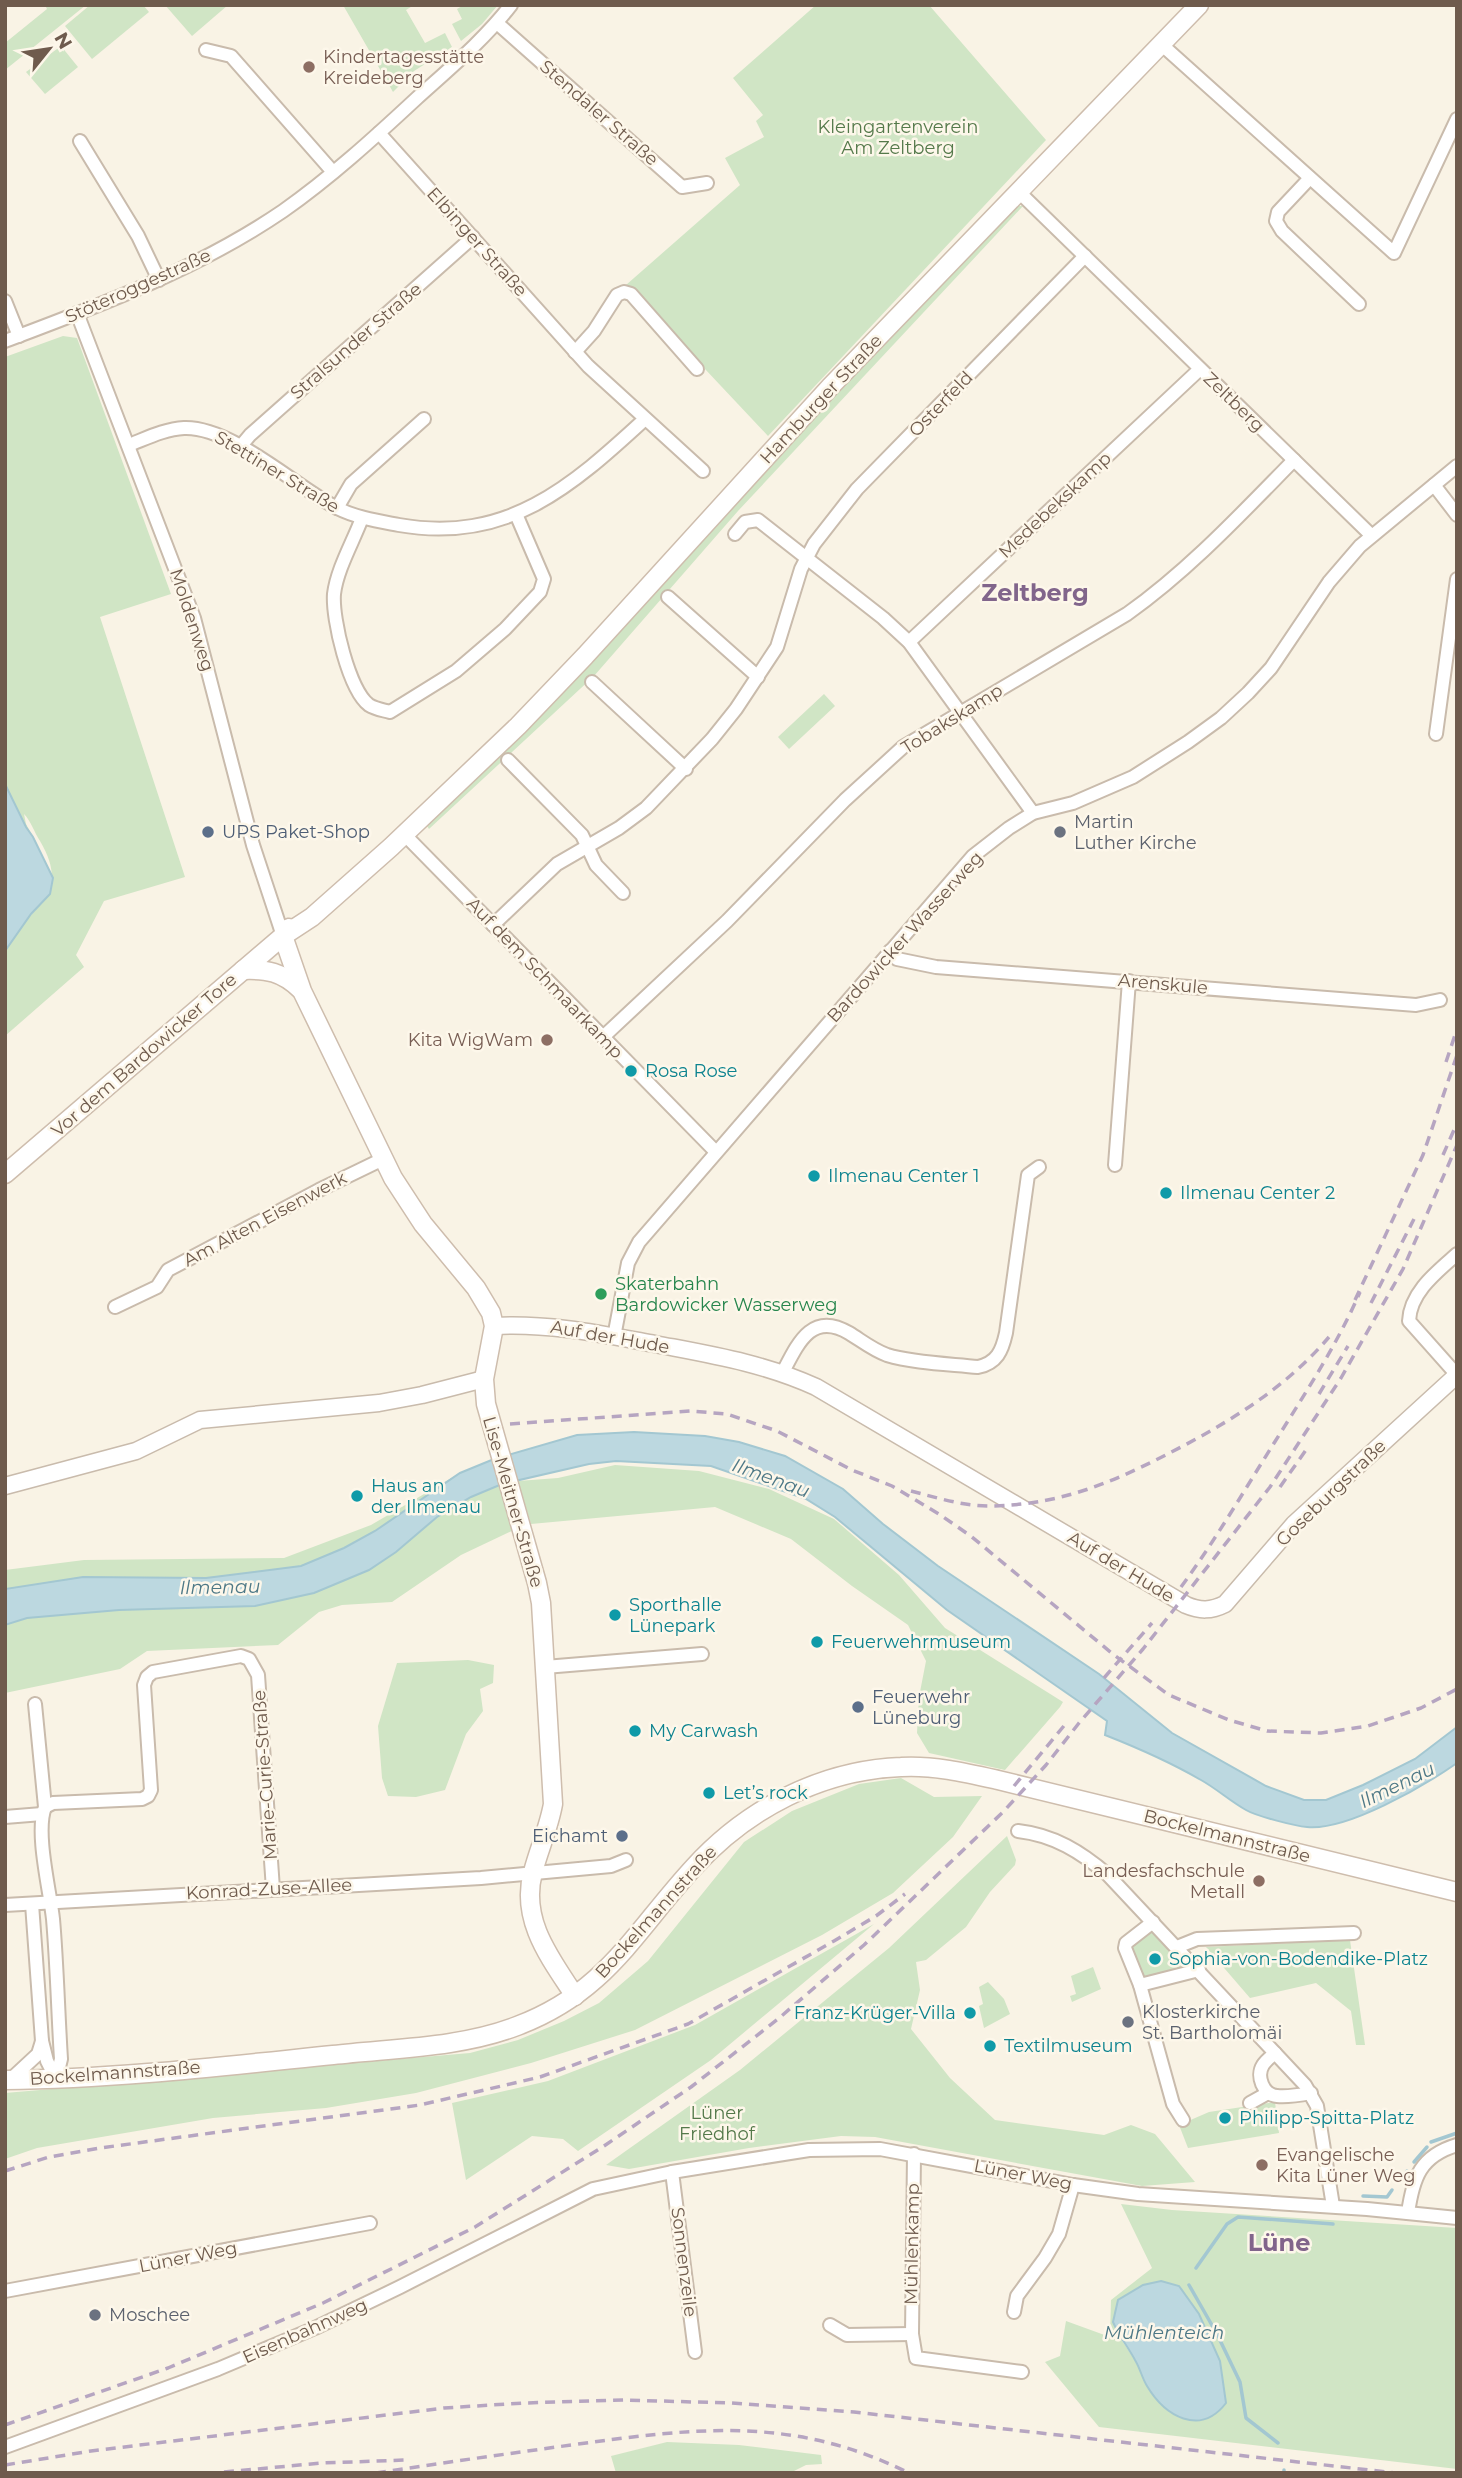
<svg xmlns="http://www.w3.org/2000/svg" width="1462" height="2478" font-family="Montserrat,sans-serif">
<rect width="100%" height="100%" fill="#f9f3e5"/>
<g fill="#d0e5c5" fill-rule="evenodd">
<path d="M 45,5 L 86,5 L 5,70 L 5,43 L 47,9 Z"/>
<path d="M 90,5 L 143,5 L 149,12 L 92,59 L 65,26 Z"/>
<path d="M 165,5 L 228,5 L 192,36 Z"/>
<path d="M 343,5 L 414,5 L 406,10 L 425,43 L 445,33 L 452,47 L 414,71 L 393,92 Z"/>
<path d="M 464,5 L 498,5 L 482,24 L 461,41 L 452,24 L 462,19 L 457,9 Z"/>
<path d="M 816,5 L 929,5 L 1046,140 L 768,436 L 626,285 L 740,185 L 725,158 L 764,137 L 756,121 L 763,115 L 733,78 Z"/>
<path d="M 61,46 L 78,67 L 45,94 L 26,72 Z"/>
<path d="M 1016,206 L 1023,206 L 738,511 L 594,676 L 429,829 L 425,823 L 513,744 L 571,685 L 788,444 Z"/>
<path d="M 63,336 L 77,338 L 171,594 L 100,617 L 185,877 L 104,901 L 76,955 L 84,967 L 5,1036 C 5,1019 1,960 7,948 C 29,904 73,898 40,841 C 34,832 31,821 24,814 L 26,824 L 33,837 L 26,827 L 5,784 L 5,357 Z"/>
<path d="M 824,694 L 835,706 L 789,749 L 778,737 Z"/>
<path d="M 615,1465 L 699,1471 L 769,1489 L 834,1519 L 899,1575 L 945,1628 L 1063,1702 L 1060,1707 L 1005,1770 L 929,1753 L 917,1733 L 919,1697 L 926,1661 L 908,1625 L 852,1586 L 791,1539 L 715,1507 L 531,1524 L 518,1481 L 558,1478 Z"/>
<path d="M 460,1473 L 375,1531 L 344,1548 L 301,1566 L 206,1578 L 83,1577 L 5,1589 L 5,1570 L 84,1560 L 284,1558 L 371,1525 Z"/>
<path d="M 502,1484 L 516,1529 L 461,1555 L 392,1602 L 342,1605 L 319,1612 L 278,1645 L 147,1651 L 120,1669 L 5,1693 L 5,1625 L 27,1618 L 119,1610 L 255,1606 L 350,1578 L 369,1570 L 396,1552 L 437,1517 L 471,1497 Z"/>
<path d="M 468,1660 L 494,1665 L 493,1683 L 480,1689 L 483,1711 L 466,1734 L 445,1790 L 416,1797 L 388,1796 L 382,1778 L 378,1726 L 397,1663 Z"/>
<path d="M 901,1778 L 934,1797 L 982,1796 L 953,1837 L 893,1893 L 822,1935 L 635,2030 L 531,2063 L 416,2093 L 326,2108 L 213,2118 L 37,2148 L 5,2159 L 5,2093 L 470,2053 L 518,2040 L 564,2021 L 599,2003 L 648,1961 L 744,1842 L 792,1811 L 859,1784 Z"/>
<path d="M 1007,1836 L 1016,1860 L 1015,1865 L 990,1892 L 966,1927 L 926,1960 L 916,1962 L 920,1990 L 911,2029 L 950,2078 L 995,2120 L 1104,2135 L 1131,2125 L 1155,2134 L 1195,2182 L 1142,2186 L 875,2137 L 841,2136 L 749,2148 L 629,2169 L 606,2165 L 740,2070 L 889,1948 Z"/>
<path d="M 874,1924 L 711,2060 L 578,2151 L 563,2139 L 532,2136 L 466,2180 L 452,2103 L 548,2081 L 695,2025 Z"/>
<path d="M 1152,1932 L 1187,1969 L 1141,1978 L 1128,1948 L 1143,1935 Z"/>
<path d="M 1350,1940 L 1365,2045 L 1356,2045 L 1351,2011 L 1316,1983 L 1250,1998 L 1206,1947 Z"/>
<path d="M 1093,1967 L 1101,1989 L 1072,2002 L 1070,1996 L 1076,1994 L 1071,1976 Z"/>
<path d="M 988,1982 L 1004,1999 L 1010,2014 L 984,2028 L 979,2006 L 983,2004 L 979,1987 Z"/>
<path d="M 1275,2102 L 1279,2133 L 1188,2148 L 1179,2125 L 1209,2112 Z"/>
<path d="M 1121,2204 L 1172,2210 L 1457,2228 L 1457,2469 L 1099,2427 L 1045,2362 L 1060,2356 L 1066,2321 L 1110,2337 L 1111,2300 L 1152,2268 ZM 1161,2281 L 1179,2286 L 1220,2361 L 1226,2403 L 1146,2385 L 1136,2362 L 1119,2336 L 1143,2285 Z"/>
<path d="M 667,2442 L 739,2445 L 821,2455 L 822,2464 L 806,2465 L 790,2473 L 616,2473 L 611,2456 Z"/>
</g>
<g fill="#bcd8e0" stroke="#a3c7d1" stroke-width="2">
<path d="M 5,784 L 26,827 L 33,837 L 53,878 L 50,894 L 31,914 L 5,951 Z"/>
<path d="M 634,1432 L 705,1436 L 739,1442 L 785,1456 L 843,1489 L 883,1524 L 938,1566 L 1099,1674 L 1172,1733 L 1266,1786 L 1304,1800 L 1326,1800 L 1363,1785 L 1415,1759 L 1457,1727 L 1457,1763 C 1424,1786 1347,1831 1307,1827 C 1295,1826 1256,1816 1246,1810 C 1230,1801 1217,1789 1201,1780 C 1170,1762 1138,1748 1105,1735 L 1107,1721 L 947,1610 L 835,1517 L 806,1499 L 711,1466 L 616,1461 L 589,1464 L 502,1484 L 471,1497 L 437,1517 L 396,1552 L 369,1570 L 314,1593 L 255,1606 L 119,1610 L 27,1618 L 5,1625 L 5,1589 L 83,1577 L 206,1578 L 301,1566 L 344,1548 L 375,1531 L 460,1473 L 494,1459 L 577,1435 Z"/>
<path d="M 1161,2281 L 1179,2286 L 1199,2314 L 1220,2361 L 1226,2403 C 1200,2437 1165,2416 1147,2386 C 1142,2378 1140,2368 1135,2360 C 1128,2347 1119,2336 1113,2322 L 1118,2300 L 1143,2285 Z"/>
</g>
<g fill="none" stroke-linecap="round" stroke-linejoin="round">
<g stroke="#a3c7d1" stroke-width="3.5">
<path d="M 1431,2142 L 1457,2133"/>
<path d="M 1414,2162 L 1427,2147"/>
<path d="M 1400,2181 L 1407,2171"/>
<path d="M 1363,2196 L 1387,2197 L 1392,2190"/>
<path d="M 1196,2268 L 1227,2224 L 1238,2217 L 1333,2224"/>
<path d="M 1189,2285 L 1217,2334 L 1240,2382 L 1246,2418 L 1278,2443"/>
<path d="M 1284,2470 L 1284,2473"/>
</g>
<g stroke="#c9bbac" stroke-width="16">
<g id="minor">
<path d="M 497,23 L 682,187 L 707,183"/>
<path d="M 1161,44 L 1394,253 L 1457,119"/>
<path d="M 206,50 L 231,56 L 333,172"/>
<path d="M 379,133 L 588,366 L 703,471"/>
<path d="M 80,141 L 138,236 L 159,280"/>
<path d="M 1310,178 L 1278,212 L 1276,221 L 1282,231 L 1359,304"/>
<path d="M 1019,192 L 1371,535"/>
<path d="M 5,301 L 19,336"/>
<path d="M 77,313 L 194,618 L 253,845 L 283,936"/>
<path d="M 5,341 C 101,305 198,269 283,211 C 330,178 374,138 417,98 C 449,69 484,40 511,5"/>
<path d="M 575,352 L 594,331 L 617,295 L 624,292 L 631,294 L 697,369"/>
<path d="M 129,445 C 147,438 165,429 184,428 C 231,426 296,487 337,508 C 357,518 378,521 399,525 C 507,544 571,487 645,419"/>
<path d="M 240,447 L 250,435 L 473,237"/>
<path d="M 1434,485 L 1457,515"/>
<path d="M 337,508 L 351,484 L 424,419"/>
<path d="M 362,518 C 353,542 337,569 334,594 C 332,619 349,690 369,705 C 375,709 383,710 390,712 L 456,671 L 505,629 L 540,592 L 544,579 L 516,514"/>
<path d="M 735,534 L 745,522 L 758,520 L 883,618 L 909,642 L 1033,813"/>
<path d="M 668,597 L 758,677"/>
<path d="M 909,642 L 1200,369"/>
<path d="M 592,682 L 686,769"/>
<path d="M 1436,734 L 1457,579"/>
<path d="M 508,760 L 582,835 L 596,865 L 623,893"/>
<path d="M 404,834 L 716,1152"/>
<path d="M 493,925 L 557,864 L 619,828 L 646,808 L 712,739 L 736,709 L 777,647 L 801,569 L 814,544 L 857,489 L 1085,256"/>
<path d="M 890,951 L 897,959 L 936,967 L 1416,1005 L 1440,1000"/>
<path d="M 603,1037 L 727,921 L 845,800 L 903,747 L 1127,614 C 1189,570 1241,514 1294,460"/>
<path d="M 1115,1165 L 1129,981"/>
<path d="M 115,1307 L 157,1287 L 168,1270 L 319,1190 L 383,1159"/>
<path d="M 614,1337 L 628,1263 L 639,1242 L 973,856 L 1009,828 L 1033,813 L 1073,803 L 1133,777 L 1188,742 L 1221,718 L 1248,693 L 1271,668 L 1329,582 L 1360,546 L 1457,466"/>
<path d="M 783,1372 C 798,1343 812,1311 849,1333 C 862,1341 873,1350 887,1355 C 913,1363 950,1364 978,1367 C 997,1363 1002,1351 1006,1333 L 1028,1175 L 1039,1167"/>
<path d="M 1457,1375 L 1409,1321 C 1410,1292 1438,1271 1457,1254"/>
<path d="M 545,1667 L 702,1654"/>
<path d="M 35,1704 L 45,1807 C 35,1832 50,1891 53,1919 C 57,1965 58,2012 61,2059 L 56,2079"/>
<path d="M 45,1807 L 53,1803 L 142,1799 L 148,1796 L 151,1790 L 144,1685 L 147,1677 L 153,1672 L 241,1656 L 249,1659 L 258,1675 L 273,1889"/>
<path d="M 5,1817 L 42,1814"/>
<path d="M 1018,1831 C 1054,1835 1081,1852 1108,1875 L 1305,2085 L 1317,2106 L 1333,2206"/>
<path d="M 32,1904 L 42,2041 L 47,2061 L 56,2079"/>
<path d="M 5,1905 L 481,1878 L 611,1866 L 626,1860"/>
<path d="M 1153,1922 L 1126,1943 L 1125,1948 L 1140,1985 L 1173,2104 L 1183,2120"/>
<path d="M 1177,1947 L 1197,1939 L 1354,1933"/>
<path d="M 1140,1985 L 1199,1970"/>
<path d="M 1275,2053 C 1272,2056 1266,2060 1263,2065 C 1256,2076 1263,2095 1277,2096 C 1287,2097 1300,2095 1311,2093"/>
<path d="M 10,2080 L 38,2054 L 42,2041"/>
<path d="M 1250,2103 L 1268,2093"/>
<path d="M 914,2154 L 912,2334 L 916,2358 L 1022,2372"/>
<path d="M 672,2172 L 695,2352"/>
<path d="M 1408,2213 C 1413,2178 1420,2156 1457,2145"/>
<path d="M 5,2291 L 370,2223"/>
<path d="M 1014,2312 L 1017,2296 L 1045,2258 L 1059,2234 L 1073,2185"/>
<path d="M 830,2325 L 847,2335 L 912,2334"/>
<path d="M 5,2447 L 218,2369 L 315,2328 L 400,2287 L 593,2189 L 672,2172 L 809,2150 L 880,2149 L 1073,2185 L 1138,2194 L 1367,2209 L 1457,2218"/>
</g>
</g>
<g stroke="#c9bbac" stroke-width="19">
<g id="tertiary">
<path d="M 494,1326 C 550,1323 601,1334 655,1344 C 712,1355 763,1363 816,1387 L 1186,1605 C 1200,1611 1211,1611 1225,1604 L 1294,1524 L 1457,1375"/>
<path d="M 5,1486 L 136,1451 L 200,1420 L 379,1403 L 422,1395 L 484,1379"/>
</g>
</g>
<g stroke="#cebdad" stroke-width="21">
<g id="secondary">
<path d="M 283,936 L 312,917 L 391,847 L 518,726 L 585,656 L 830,387 L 1199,5"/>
<path d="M 283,936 L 302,991 L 393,1178 L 423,1224 L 476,1288 L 491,1313 L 494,1326 L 484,1379 L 486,1404 L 537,1583 L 541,1603 L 553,1804 C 549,1827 539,1849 533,1872 C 520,1920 550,1958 575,1996"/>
<path d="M 243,970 C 267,969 282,972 300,989"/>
<path d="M 5,1174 L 283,936 L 289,928"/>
<path d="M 5,2080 C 115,2079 225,2066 333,2055 C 394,2048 460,2048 517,2026 C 607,1992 634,1932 694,1867 C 747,1809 821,1770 901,1767 C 933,1765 967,1773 998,1780 L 1457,1892"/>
</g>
</g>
<use href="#minor" stroke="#fff" stroke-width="12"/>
<use href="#tertiary" stroke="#fff" stroke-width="16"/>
<use href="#secondary" stroke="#fff" stroke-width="18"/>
<g stroke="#b6a5c1" stroke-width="3.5" stroke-dasharray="10 7" stroke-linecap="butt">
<path d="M 1446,1062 L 1457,1029"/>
<path d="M 1443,1155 L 1457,1123"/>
<path d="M 1355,1300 L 1423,1155 L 1457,1055"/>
<path d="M 1371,1303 L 1414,1219"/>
<path d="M 1319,1394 L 1348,1346"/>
<path d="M 510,1424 L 690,1411 L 727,1414 L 777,1431 L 852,1470 L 892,1486 L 939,1514 L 972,1537 L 1114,1655 L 1169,1695 L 1229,1720 L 1267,1731 L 1321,1733 L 1368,1726 L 1421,1708 L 1457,1689"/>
<path d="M 1280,1487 L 1308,1447"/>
<path d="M 911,1491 C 938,1498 966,1507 994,1506 C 1068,1504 1122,1478 1185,1445 C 1239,1416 1289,1384 1329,1337"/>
<path d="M 1181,1587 C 1215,1541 1245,1489 1276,1440 C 1306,1392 1338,1343 1360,1292"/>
<path d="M 1104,1678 L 1152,1623"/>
<path d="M 1014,1786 L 1068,1721"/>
<path d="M 5,2171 L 49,2157 L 100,2148 L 420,2105 L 540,2077 L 688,2024 L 834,1941 L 876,1916 L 905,1894"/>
<path d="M 5,2425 L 168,2368 L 323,2303 L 475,2227 L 604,2146 L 691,2087 L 778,2019 L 864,1945 L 1003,1812 L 1046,1765 L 1079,1723 L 1143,1649 L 1270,1487 L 1341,1378 L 1403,1269 L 1457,1145"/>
<path d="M 5,2465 L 91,2451 L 444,2408 L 524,2403 L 624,2400 L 731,2403 L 854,2412 L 1396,2473"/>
<path d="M 224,2472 L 322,2463 L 405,2460"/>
<path d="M 376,2473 C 441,2463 506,2454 571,2445 C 695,2428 792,2415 909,2473"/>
</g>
</g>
<g fill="#8d6e63" stroke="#fdf7ea" stroke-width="2.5">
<circle cx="309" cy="67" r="7"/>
<circle cx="547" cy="1040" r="7"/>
<circle cx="1259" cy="1881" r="7"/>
<circle cx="1262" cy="2165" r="7"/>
</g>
<g fill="#5c6f8a" stroke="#fdf7ea" stroke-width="2.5">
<circle cx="208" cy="832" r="7"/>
<circle cx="858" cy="1707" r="7"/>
<circle cx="622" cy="1836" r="7"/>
</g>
<g fill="#6b7280" stroke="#fdf7ea" stroke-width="2.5">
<circle cx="1060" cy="832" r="7"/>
<circle cx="1128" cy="2022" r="7"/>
<circle cx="95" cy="2315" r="7"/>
</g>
<g fill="#0f9aa8" stroke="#fdf7ea" stroke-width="2.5">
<circle cx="631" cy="1071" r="7"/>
<circle cx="814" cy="1176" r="7"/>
<circle cx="1166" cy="1193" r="7"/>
<circle cx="357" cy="1496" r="7"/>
<circle cx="615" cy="1615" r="7"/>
<circle cx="817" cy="1642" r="7"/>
<circle cx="635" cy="1731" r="7"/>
<circle cx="709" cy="1793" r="7"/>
<circle cx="1155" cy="1959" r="7"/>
<circle cx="970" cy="2013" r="7"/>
<circle cx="990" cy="2046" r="7"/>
<circle cx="1225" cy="2118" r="7"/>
</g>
<circle fill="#2e9e5b" stroke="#fdf7ea" stroke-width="2.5" cx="601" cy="1294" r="7"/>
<g text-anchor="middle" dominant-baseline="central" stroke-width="5" stroke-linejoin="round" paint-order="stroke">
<g font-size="18" fill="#785e54" stroke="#fdf7ea" text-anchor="start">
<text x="323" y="57">Kindertagesstätte<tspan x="323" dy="21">Kreideberg</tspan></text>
<text x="533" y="1040" text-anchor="end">Kita WigWam</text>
<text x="1245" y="1871" text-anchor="end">Landesfachschule<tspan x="1245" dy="21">Metall</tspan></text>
<text x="1276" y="2155">Evangelische<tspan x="1276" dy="21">Kita Lüner Weg</tspan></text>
</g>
<g font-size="18" fill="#6f5b4d" stroke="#fdf7ea">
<text transform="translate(599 113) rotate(41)">Stendaler Straße</text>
<text transform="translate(477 242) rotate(48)">Elbinger Straße</text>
<text transform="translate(138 286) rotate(-24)">Stöteroggestraße</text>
<text transform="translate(356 341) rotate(-41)">Stralsunder Straße</text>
<text transform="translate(821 399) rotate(-47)">Hamburger Straße</text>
<text transform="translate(1234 402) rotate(44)">Zeltberg</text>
<text transform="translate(941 404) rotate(-46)">Osterfeld</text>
<text transform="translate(277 472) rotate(31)">Stettiner Straße</text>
<text transform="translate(1055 505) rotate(-43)">Medebekskamp</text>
<text transform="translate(192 620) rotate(72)">Moldenweg</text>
<text transform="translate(952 719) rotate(-32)">Tobakskamp</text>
<text transform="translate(905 937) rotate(-48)">Bardowicker Wasserweg</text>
<text transform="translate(545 978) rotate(46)">Auf dem Schmaarkamp</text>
<text transform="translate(1163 984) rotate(5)">Arenskule</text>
<text transform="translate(144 1055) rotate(-41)">Vor dem Bardowicker Tore</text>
<text transform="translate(265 1219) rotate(-28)">Am Alten Eisenwerk</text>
<text transform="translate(610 1337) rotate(10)">Auf der Hude</text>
<text transform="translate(1331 1493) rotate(-44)">Goseburgstraße</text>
<text transform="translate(513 1502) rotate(74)">Lise-Meitner-Straße</text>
<text transform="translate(1121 1567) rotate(31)">Auf der Hude</text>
<text transform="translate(265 1775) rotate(-94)">Marie-Curie-Straße</text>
<text transform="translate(1227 1836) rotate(14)">Bockelmannstraße</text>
<text transform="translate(269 1889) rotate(-3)">Konrad-Zuse-Allee</text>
<text transform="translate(656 1912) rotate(-48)">Bockelmannstraße</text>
<text transform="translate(115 2073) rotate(-4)">Bockelmannstraße</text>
<text transform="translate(1023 2175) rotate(11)">Lüner Weg</text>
<text transform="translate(912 2244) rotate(-89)">Mühlenkamp</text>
<text transform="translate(188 2257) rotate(-11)">Lüner Weg</text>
<text transform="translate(684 2262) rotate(83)">Sonnenzeile</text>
<text transform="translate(305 2331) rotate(-24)">Eisenbahnweg</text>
</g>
<g font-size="18" fill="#54794a" stroke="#fdf7ea">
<text x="898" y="127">Kleingartenverein<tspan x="898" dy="21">Am Zeltberg</tspan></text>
<text x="717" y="2113">Lüner<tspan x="717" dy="21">Friedhof</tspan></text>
</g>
<g font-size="18" fill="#5b616d" stroke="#fdf7ea" text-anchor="start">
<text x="1074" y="822">Martin<tspan x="1074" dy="21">Luther Kirche</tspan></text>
<text x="1142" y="2012">Klosterkirche<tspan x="1142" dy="21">St. Bartholomäi</tspan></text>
<text x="109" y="2315">Moschee</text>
</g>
<g font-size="18" fill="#4e5e75" stroke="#fdf7ea" text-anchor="start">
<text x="222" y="832">UPS Paket-Shop</text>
<text x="872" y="1697">Feuerwehr<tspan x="872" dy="21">Lüneburg</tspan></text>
<text x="608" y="1836" text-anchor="end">Eichamt</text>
</g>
<g font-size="18" fill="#0d838f" stroke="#fdf7ea" text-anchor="start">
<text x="645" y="1071">Rosa Rose</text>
<text x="828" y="1176">Ilmenau Center 1</text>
<text x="1180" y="1193">Ilmenau Center 2</text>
<text x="371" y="1486">Haus an<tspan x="371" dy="21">der Ilmenau</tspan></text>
<text x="629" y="1605">Sporthalle<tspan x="629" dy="21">Lünepark</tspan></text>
<text x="831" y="1642">Feuerwehrmuseum</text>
<text x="649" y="1731">My Carwash</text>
<text x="723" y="1793">Let’s rock</text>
<text x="1169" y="1959">Sophia-von-Bodendike-Platz</text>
<text x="956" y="2013" text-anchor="end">Franz-Krüger-Villa</text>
<text x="1004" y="2046">Textilmuseum</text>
<text x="1239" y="2118">Philipp-Spitta-Platz</text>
</g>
<g font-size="18" fill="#27864d" stroke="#fdf7ea" text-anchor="start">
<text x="615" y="1284">Skaterbahn<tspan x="615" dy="21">Bardowicker Wasserweg</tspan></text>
</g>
<g font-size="19" font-style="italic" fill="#4d7886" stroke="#fdf7ea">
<text transform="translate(771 1478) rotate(20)">Ilmenau</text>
<text transform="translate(220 1587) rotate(-1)">Ilmenau</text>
<text transform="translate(1397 1785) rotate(-26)">Ilmenau</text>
<text x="1164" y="2332">Mühlenteich</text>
</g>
<g font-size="24" font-weight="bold" fill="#81658b" stroke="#fdf7ea">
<text x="1035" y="592">Zeltberg</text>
<text x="1279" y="2242">Lüne</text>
</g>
</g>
<rect width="1462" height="2478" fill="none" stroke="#6f5b4d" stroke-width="14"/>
<g transform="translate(49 49) rotate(60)" stroke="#fdf7ea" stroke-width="5" paint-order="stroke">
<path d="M0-5L12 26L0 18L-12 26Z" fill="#6f5b4d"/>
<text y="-10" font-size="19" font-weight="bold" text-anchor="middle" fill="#6f5b4d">N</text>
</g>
</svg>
